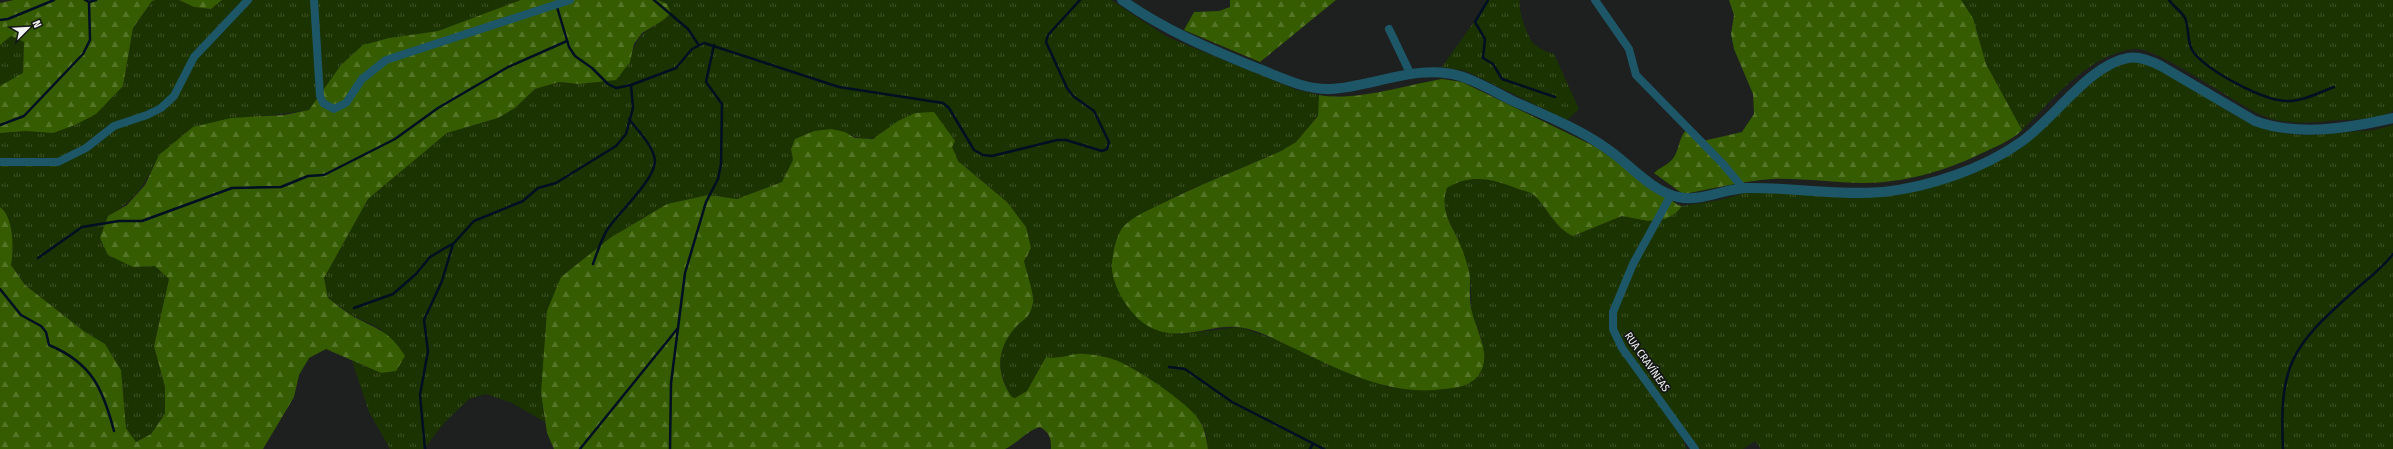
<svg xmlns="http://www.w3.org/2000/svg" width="2393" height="449" font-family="'Fira Sans Condensed',sans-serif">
<defs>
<pattern id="grass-tufts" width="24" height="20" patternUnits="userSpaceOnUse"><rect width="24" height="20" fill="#1b3300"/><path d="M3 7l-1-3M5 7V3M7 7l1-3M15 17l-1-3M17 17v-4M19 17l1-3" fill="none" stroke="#3d5126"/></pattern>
<pattern id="forest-firs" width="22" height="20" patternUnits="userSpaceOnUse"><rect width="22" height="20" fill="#365c01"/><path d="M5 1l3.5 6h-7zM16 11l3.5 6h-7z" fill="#547427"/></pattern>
</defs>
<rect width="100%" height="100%" fill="#1d201f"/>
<g fill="url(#grass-tufts)">
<path d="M 156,0 L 179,0 L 194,7 L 211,9 L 222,0 L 521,0 L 438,31 L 389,38 L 323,92 L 309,110 L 258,117 L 159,155 C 145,184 137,199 108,216 L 132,267 L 155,266 L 169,279 L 154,346 L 165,387 L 165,414 L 151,434 L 136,442 L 126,428 L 121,370 L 105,344 L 85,332 L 25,285 L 11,265 C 14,249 14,217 0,207 L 0,133 L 26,131 L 123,86 L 133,28 L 152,1 Z"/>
<path d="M 658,0 L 1111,0 L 1167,37 L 1297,90 L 1319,95 L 1318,116 L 1296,142 L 1281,151 L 1180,194 L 1130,221 L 1139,320 L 1165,333 L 1182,334 L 1239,327 L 1274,339 L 1351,374 L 1388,387 L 1483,343 L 1472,313 L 1470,277 L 1462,248 L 1444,210 L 1443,199 L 1447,188 C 1471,173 1494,179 1518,189 C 1524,191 1531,192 1535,196 C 1548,209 1556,229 1573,236 L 1622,216 L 1648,221 L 1676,213 L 1682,206 L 1720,200 L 1745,193 L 1775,191 L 1900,194 L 2023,147 L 2105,70 L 2134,61 L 2160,69 L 2233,114 L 2261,128 L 2288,134 L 2309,135 L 2375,130 L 2393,125 L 2393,449 L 1761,449 L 1755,441 L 1743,449 L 1700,449 L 1685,430 L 1682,435 L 1686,449 L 1208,449 L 1206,434 L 1199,419 L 1078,354 L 1055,359 L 1046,357 L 1027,391 L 1015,398 L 1012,397 C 997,374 996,351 1014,329 C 1022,319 1029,321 1033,303 C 1035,296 1026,270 1024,261 L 1031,248 L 1026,227 L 1007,202 L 958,161 L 951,147 L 881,134 C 869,142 857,139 845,132 L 791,149 L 793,160 L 782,182 L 737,199 L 708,195 L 667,204 L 610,238 L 561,277 L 541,393 L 545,422 L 512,403 L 486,394 L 469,399 L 444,423 L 424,449 L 390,449 L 369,412 L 352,361 L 381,373 L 396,371 L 381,329 L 352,315 L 328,298 L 324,278 L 368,199 L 447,133 L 498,118 L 515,108 L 535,89 L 559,82 L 579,84 L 630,62 C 636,37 641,34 662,21 L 667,4 Z"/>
<path d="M 1485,0 L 1520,0 C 1517,8 1528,39 1534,44 C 1540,49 1547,52 1554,54 L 1579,109 L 1567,120 L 1466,71 L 1442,67 L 1484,8 Z"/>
<path d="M 1961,0 L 2393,0 L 2393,111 C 2378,120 2357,119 2340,120 C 2315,122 2288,126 2264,116 C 2236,105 2156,45 2133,49 C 2086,56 2054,99 2022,130 L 1986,64 L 1973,18 Z"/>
<path d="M 11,36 L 24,42 L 23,74 L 0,86 L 0,45 Z"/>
</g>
<g fill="url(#forest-firs)">
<path d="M 14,0 L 156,0 L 152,1 L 133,28 L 123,86 L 96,114 L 75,125 L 53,133 L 26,131 L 0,133 L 0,86 L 23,73 L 24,42 L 11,36 L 0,45 L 0,3 Z"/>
<path d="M 179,0 L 222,0 L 211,9 L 194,7 Z"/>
<path d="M 521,0 L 658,0 L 667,4 L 671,13 L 662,21 L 642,33 L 634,44 L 630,62 L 616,80 L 579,84 L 559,82 L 535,89 L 515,108 L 498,118 L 447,133 L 368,199 L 324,278 L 328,298 C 336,304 343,310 351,315 C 377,330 388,329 405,356 L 396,371 L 381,373 L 326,349 L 309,358 L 299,375 L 294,397 L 263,449 L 0,449 L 0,207 C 14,217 14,249 11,265 L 25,285 L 85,332 L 105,344 L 121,370 L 126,428 L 136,442 L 151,434 L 165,414 L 165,387 L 154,346 L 169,279 L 155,266 L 133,267 L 108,255 L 100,238 L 108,216 L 127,205 L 145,185 L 159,155 L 193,127 L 231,118 L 284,115 L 309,110 L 341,65 L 363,45 L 389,38 L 438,31 Z"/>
<path d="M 1230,0 L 1336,0 L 1260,62 L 1184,30 L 1194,12 L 1219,11 L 1230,7 Z"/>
<path d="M 1729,0 L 1961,0 L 1973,18 L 1986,64 L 2022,130 C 2011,141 1995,147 1980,154 C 1945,171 1903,183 1864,183 C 1833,183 1803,178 1772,179 C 1742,181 1713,189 1683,194 L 1654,173 C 1660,167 1669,165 1674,157 C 1681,146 1677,138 1690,126 L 1703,141 L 1742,132 L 1754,114 L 1753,94 L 1734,49 L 1731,34 L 1734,15 Z"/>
<path d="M 1442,79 L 1462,82 L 1596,147 L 1678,205 L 1682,206 L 1676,213 L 1665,219 L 1648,221 L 1622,216 L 1573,236 C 1556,229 1548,209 1535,196 C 1531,192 1524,191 1518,189 C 1494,179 1471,173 1447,188 C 1438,213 1455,228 1463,251 C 1465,259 1470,270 1470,279 C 1470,290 1469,301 1472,312 C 1477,333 1493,356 1478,376 C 1470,386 1456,388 1444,389 C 1388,397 1339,369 1289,346 C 1274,339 1256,329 1238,327 C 1207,324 1180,344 1148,326 C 1130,316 1110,284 1112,263 C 1113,252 1116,236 1123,227 C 1132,217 1147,211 1159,205 C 1198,185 1240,169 1281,151 L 1296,142 L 1318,116 L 1319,95 C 1353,102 1407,85 1442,79 Z"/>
<path d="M 934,112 L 955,141 L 952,147 L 958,161 L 1007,202 L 1026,227 L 1031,248 L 1024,261 C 1026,270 1035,296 1033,303 C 1029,321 1022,319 1014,329 C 996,351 996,374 1012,397 L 1015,398 L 1027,391 L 1046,357 C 1057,359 1065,356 1076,354 C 1086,353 1099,356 1109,358 C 1128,362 1189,403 1199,420 C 1205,429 1206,438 1208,449 L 1051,449 C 1051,438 1050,433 1040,427 C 1026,431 1018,443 1005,449 L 554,449 L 547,433 L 541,393 L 547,311 L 561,277 L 610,238 L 667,204 L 708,195 L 737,199 L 782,182 L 793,160 L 791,149 L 795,139 L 814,131 L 831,129 L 845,132 L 855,138 L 873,139 L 898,121 L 915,113 Z"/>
</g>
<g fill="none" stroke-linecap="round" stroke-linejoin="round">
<g stroke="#000f22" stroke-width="2.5">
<path d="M 85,0 L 89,2 L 96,0"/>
<path d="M 654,0 L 688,29 L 698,44"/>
<path d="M 1488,0 L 1475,22 L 1485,39 L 1483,58 L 1493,64 L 1502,79 L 1555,97"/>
<path d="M 2169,0 C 2174,7 2181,11 2185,18 C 2190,29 2186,43 2194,53 C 2210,72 2263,101 2288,101 C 2304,101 2320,92 2334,87"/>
<path d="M 557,7 L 569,47 L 575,56 L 592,68 L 608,84 L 616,88 L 631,85 L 676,68 L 692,49 L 704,43 L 839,87 L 943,103 L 949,108 L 974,150 L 983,155 L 992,156 L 1057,140 L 1066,140 L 1102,151 L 1107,149 L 1109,142 L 1094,111 L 1073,96 L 1067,88 L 1046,42 L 1048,35 L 1080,0"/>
<path d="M 0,20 L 8,19 L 54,0"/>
<path d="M 0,125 L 24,116 L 83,54 L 90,40 L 89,2"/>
<path d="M 38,258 L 82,227 L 119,221 L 142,221 L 232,188 L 281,187 L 308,176 L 324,175 L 395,139 L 438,108 L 508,67 L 567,41"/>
<path d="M 593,264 C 597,253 601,240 607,230 C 618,213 655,180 655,161 C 654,146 637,130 629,119"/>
<path d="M 0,289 L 21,315 L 41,326 L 46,332 L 49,345 C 92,363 103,389 114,431"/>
<path d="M 354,308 L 393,294 L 416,274 L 430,257 L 452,244"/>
<path d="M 1169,367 L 1185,369 L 1232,402 L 1324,449"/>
<path d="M 425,449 L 420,395 L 428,351 L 424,320 L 442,281 L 453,244 L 474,221 L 523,201 L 538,188 L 556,183 L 616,146 L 626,134 L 633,108 L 631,85"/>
<path d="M 580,449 L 678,328"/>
<path d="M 670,449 L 671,383 L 685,273 L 706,202 L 718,179 L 721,164 L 722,104 L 706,82 L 714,45"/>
<path d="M 1310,449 L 1313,444"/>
<path d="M 2283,449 C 2279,365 2291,347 2353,292 C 2366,280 2382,269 2393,254"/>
</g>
<g stroke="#1d5767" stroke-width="8">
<path d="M 314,0 L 320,96 L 323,103 L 334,109 L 346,103 L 362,79 L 386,60 L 570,0"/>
<path d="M 1595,0 L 1629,49 L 1636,75 L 1723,164 L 1743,188"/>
<path d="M 1389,29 L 1411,75"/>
<path d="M 0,162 L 58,162 L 86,148 L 114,126 L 147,115 L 161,108 L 174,96 L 194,57 L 248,0"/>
<path d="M 1671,195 L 1633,264 L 1613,312 L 1613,329 L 1622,348 L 1695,449"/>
</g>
<path stroke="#1d5767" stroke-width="10" d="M 1122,0 C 1163,29 1207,48 1254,67 C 1278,76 1304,90 1330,89 C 1372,87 1418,63 1460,76 C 1477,81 1495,92 1511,100 C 1542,114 1575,127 1603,146 C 1626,160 1651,192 1678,197 C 1700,202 1724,189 1746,188 C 1791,187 1837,196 1883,192 C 1929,187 1983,169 2021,142 C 2053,120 2090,64 2128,58 C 2138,56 2151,61 2161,66 L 2255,121 C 2299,137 2349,128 2393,118"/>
</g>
<g text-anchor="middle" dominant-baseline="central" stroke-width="3.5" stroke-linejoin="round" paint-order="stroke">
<g font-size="11" fill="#f2f4f4" stroke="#141616">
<text transform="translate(1647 362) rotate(55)">RUA CRAVÍNEAS</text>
</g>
</g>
<g transform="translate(28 28) rotate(66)" stroke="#141616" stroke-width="3" paint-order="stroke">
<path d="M0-3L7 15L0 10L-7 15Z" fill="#f2f4f4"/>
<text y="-6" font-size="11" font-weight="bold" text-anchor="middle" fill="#f2f4f4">N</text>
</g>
</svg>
